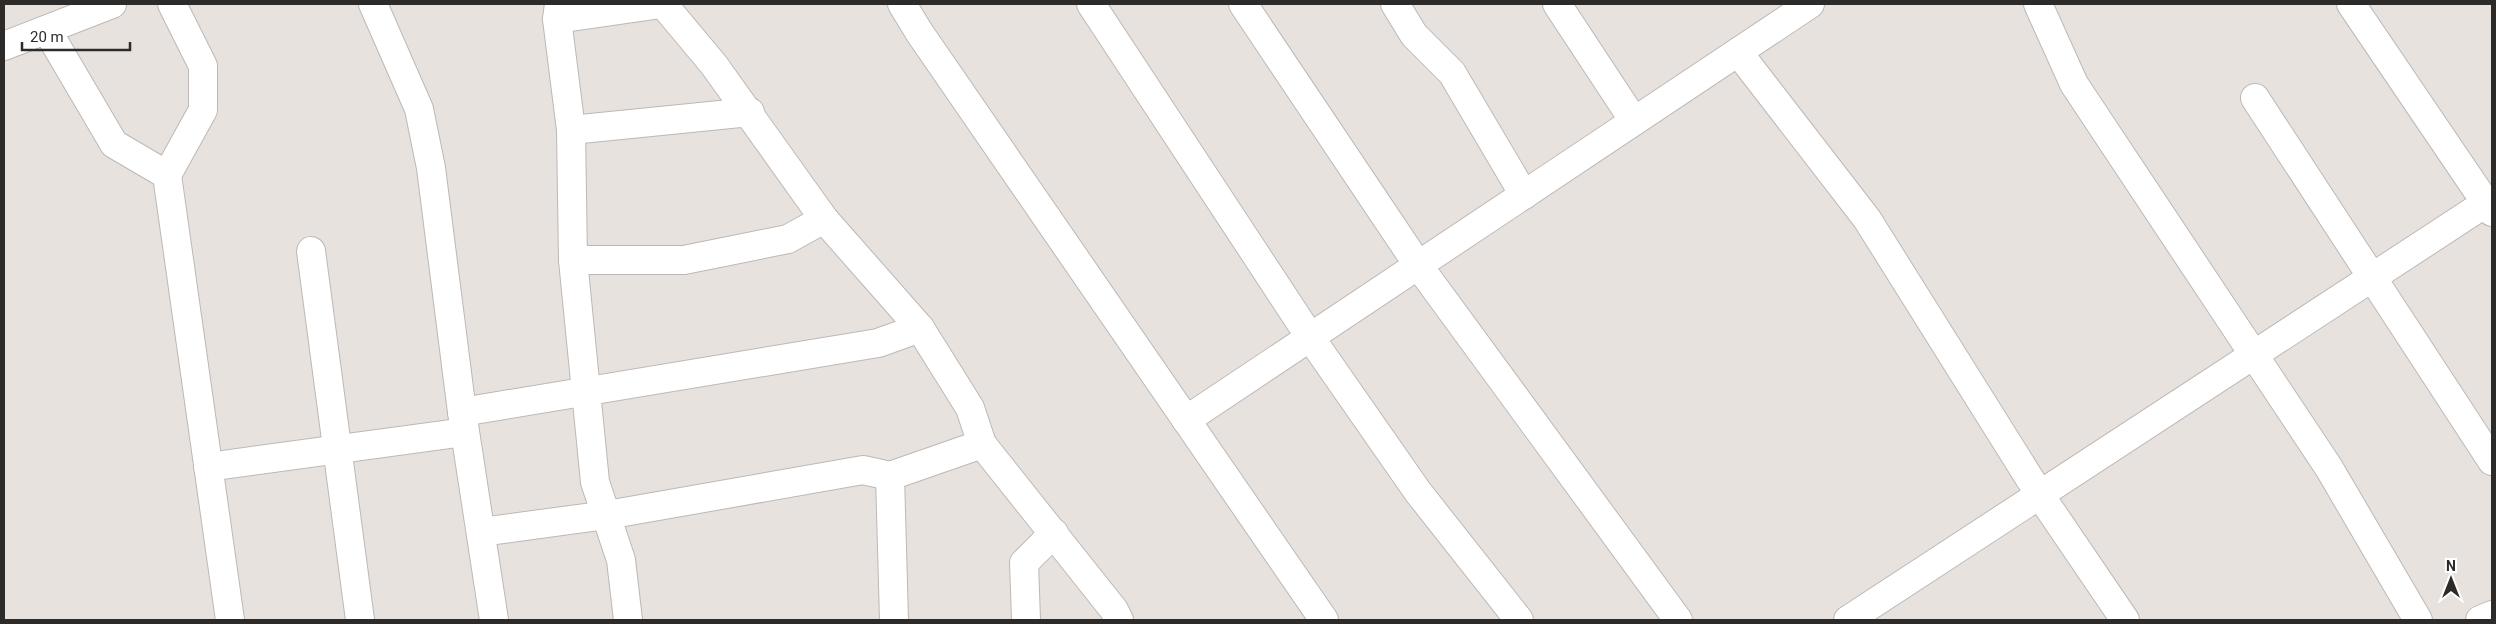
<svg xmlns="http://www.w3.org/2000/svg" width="2496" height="624" font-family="Roboto,sans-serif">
<rect width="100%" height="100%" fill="#e8e2df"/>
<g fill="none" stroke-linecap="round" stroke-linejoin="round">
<g stroke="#bdb8b5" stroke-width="30">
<g id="minor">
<path d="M 373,4 L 419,109 L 431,168 L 462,412 L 494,620"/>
<path d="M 559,4 L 557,19 L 571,130 L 573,260 L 595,482 L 621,560 L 628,620"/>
<path d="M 663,4 L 714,65 L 824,219 L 920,328 L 970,408 L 982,444 L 1114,610 L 1119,620"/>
<path d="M 902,4 L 919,32 L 1324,620"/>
<path d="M 1091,4 L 1310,337 L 1418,492 L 1519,620"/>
<path d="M 1243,4 L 1418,265 L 1678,620"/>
<path d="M 1395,4 L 1414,35 L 1452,73 L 1524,195"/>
<path d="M 1557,4 L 1634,121"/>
<path d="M 2038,4 L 2074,84 L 2329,468 L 2418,620"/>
<path d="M 2351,4 L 2492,212"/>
<path d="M 557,19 L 661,4"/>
<path d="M 47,30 L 114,144 L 167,175 L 230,620"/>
<path d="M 4,46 L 112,4"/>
<path d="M 1738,52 L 1867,219 L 2040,495 L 2125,620"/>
<path d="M 2255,98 L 2492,461"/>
<path d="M 571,130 L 750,112"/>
<path d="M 167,175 L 203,110 L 203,66 L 172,4"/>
<path d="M 311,251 L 360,620"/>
<path d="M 573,260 L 684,260 L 788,239 L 824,219"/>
<path d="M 462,412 L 878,343 L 920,328"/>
<path d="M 1186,420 L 1810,4"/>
<path d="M 208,467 L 465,432"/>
<path d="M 890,476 L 894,620"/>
<path d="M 481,532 L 607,515 L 863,470 L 890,476 L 982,444"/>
<path d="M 1026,620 L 1024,563 L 1054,533"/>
<path d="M 1848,620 L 2492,199"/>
<path d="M 2480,620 L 2492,615"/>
</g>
</g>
<use href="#minor" stroke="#fff" stroke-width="28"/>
</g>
<rect width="2496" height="624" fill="none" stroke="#2d2b2a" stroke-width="10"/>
<g transform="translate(2451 579)" stroke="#ffffff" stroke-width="4" paint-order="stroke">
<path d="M0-4L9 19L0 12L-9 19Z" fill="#2d2b2a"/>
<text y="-8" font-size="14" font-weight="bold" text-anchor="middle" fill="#2d2b2a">N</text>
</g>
<path d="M22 42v8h108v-8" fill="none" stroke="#2d2b2a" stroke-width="2.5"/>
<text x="30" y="42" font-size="15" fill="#2d2b2a" stroke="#ffffff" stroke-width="4" paint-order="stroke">20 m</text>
</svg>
